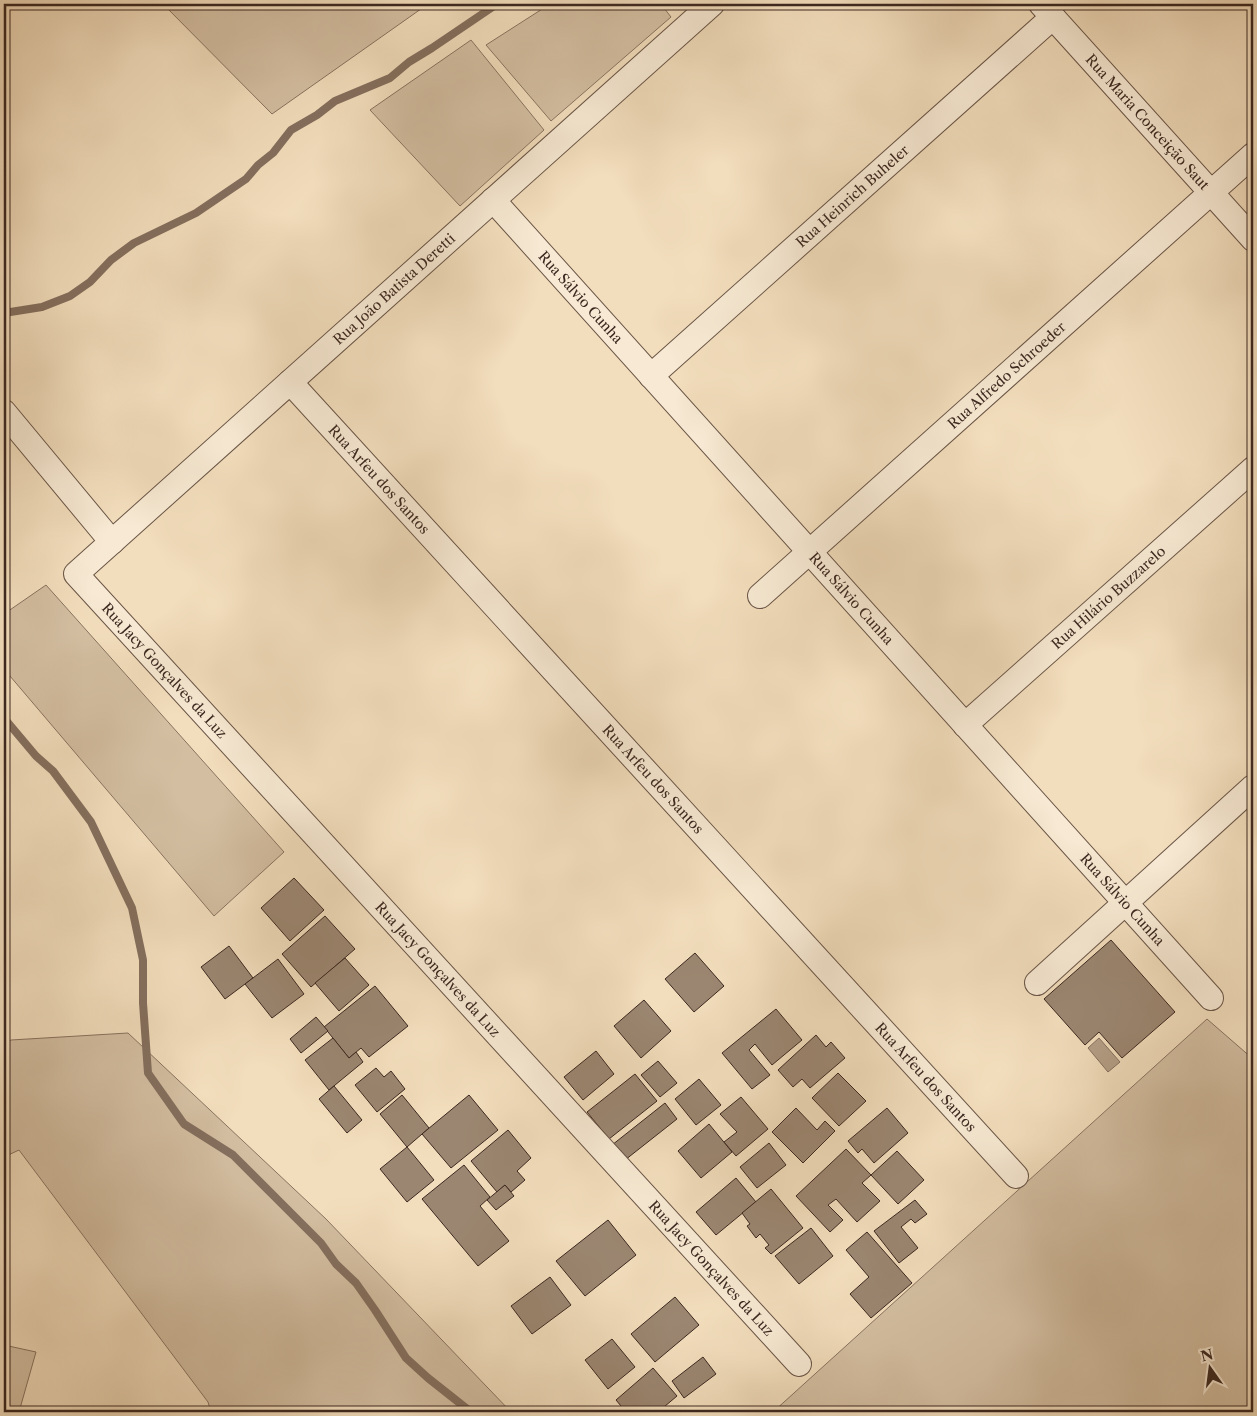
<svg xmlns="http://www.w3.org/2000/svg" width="1257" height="1416" font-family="'Libre Caslon Text',serif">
<rect width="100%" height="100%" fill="#f2ddbc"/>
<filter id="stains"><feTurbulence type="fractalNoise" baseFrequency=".004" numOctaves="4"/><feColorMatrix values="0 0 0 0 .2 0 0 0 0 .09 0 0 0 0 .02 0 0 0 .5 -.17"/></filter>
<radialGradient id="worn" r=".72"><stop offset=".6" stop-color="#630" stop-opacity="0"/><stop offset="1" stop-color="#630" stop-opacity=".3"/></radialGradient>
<g fill="#d3bea1" stroke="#887360">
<path d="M 163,4 L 428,4 L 272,114 Z"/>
<path d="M 550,4 L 661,4 L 671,17 L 551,121 L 486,45 Z"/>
<path d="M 471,40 L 544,130 L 460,206 L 370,110 Z"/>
<path d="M 46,585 L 284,852 L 214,916 L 4,669 L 4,614 Z"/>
<path d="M 1207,1019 L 1253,1059 L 1253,1412 L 773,1412 Z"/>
<path d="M 128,1033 L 326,1219 L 511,1412 L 211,1412 L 208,1402 L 19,1150 L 4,1157 L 4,1045 L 11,1040 Z"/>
<path d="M 4,1345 L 36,1352 L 19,1412 L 4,1412 Z"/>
</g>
<path fill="#b49f87" stroke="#846f5e" d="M 1099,1038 L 1120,1062 L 1108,1072 L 1088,1048 Z"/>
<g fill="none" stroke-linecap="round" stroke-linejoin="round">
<g stroke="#846f5e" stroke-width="8">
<path d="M 4,313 L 42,307 L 70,296 L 90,282 L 111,260 L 134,243 L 196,213 L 246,179 L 258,165 L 273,153 L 291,130 L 317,115 L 335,101 L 390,78 L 409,62 L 432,48 L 497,4"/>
<path d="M 4,718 L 36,756 L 53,771 L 91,822 L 132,908 L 143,960 L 143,1003 L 148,1073 L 184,1124 L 233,1155 L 321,1243 L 336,1264 L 356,1283 L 375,1310 L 406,1358 L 428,1378 L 471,1412"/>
</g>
</g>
<g fill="#9b8671" stroke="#3c2820">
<path d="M 294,878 L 324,910 L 290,941 L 261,908 Z"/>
<path d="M 325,916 L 355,949 L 311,987 L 282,954 Z"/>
<path d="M 1111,940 L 1175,1012 L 1122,1058 L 1099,1032 L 1085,1045 L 1044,999 Z"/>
<path d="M 229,946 L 253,978 L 225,999 L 201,967 Z"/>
<path d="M 695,953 L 724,986 L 694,1012 L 665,979 Z"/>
<path d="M 345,958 L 369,985 L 339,1011 L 315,983 Z"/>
<path d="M 278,959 L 304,994 L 272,1018 L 245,984 Z"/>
<path d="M 375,986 L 408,1026 L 369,1057 L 361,1048 L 349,1058 L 324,1027 Z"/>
<path d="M 644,1000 L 671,1031 L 641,1058 L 614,1026 Z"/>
<path d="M 776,1009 L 802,1040 L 772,1065 L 755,1044 L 749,1050 L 770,1075 L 752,1089 L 722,1053 Z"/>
<path d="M 316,1017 L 328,1031 L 301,1053 L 290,1039 Z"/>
<path d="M 816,1035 L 826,1047 L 831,1042 L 845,1058 L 810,1088 L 802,1079 L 793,1087 L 778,1070 Z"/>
<path d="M 333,1038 L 349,1058 L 356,1052 L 363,1062 L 329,1090 L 305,1060 Z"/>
<path d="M 596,1051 L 614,1074 L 583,1100 L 564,1077 Z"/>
<path d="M 658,1061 L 677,1083 L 660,1097 L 641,1075 Z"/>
<path d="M 376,1068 L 384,1077 L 391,1071 L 405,1089 L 377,1112 L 355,1085 Z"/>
<path d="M 838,1073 L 866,1101 L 839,1126 L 812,1098 Z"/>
<path d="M 635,1074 L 657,1101 L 609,1139 L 587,1112 Z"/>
<path d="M 699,1079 L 721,1105 L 696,1125 L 675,1099 Z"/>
<path d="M 334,1086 L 362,1120 L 347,1133 L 319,1099 Z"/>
<path d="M 402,1095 L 429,1128 L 407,1147 L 380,1114 Z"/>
<path d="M 469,1095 L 498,1130 L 451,1168 L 422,1134 Z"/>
<path d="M 741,1097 L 768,1129 L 736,1156 L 724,1142 L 737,1132 L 720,1114 Z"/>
<path d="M 665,1103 L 677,1119 L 625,1160 L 612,1145 Z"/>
<path d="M 796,1108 L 817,1130 L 825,1121 L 835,1131 L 803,1163 L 772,1132 Z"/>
<path d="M 887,1108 L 908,1133 L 874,1163 L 862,1149 L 858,1153 L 848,1141 Z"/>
<path d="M 709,1124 L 732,1152 L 701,1178 L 678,1151 Z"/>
<path d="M 508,1130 L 531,1158 L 517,1171 L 525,1180 L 511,1192 L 505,1185 L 497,1192 L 471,1161 Z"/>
<path d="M 769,1143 L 786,1165 L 757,1188 L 740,1167 Z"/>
<path d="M 407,1147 L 434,1180 L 407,1202 L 380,1169 Z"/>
<path d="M 846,1149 L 871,1175 L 862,1183 L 880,1201 L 857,1222 L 836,1199 L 828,1205 L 843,1220 L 830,1232 L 796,1196 Z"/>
<path d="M 897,1151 L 924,1180 L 898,1204 L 871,1175 Z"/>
<path d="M 464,1165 L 490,1197 L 480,1206 L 509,1241 L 478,1266 L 422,1199 Z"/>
<path d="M 736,1178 L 756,1202 L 716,1235 L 696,1212 Z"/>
<path d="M 505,1185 L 514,1196 L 496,1210 L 487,1200 Z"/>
<path d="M 771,1189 L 803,1228 L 771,1254 L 765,1248 L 769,1245 L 760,1234 L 756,1238 L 747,1226 L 750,1224 L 742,1213 Z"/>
<path d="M 915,1200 L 927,1214 L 915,1223 L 911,1219 L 901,1227 L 918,1248 L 899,1263 L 874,1231 Z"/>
<path d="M 608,1220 L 636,1255 L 585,1296 L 556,1261 Z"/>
<path d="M 811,1228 L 833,1256 L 799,1284 L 775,1256 Z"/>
<path d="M 867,1232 L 912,1283 L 871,1318 L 850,1294 L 869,1277 L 846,1250 Z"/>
<path d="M 550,1277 L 571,1305 L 532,1334 L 511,1306 Z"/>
<path d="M 675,1297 L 699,1325 L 655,1362 L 631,1334 Z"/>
<path d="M 612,1339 L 635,1367 L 608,1389 L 585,1360 Z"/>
<path d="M 703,1357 L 716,1374 L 684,1398 L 672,1381 Z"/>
<path d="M 653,1368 L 677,1396 L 658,1412 L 626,1412 L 616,1400 Z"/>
</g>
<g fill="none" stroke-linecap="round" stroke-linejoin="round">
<g stroke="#6a5547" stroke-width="26">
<g id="street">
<path id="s1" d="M 712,4 L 76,574 L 799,1364"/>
<path id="s2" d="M 1041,4 L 1253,239"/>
<path id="s3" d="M 493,200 L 1211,998"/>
<path id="s4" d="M 651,376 L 1053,17"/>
<path id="s5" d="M 290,382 L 1016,1176"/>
<path d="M 4,412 L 112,542"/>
<path id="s6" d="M 760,596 L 1253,155"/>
<path id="s7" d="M 965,725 L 1253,469"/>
<path d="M 1037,983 L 1253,787"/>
</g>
</g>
<use href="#street" stroke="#f7e9d3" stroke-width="24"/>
</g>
<g text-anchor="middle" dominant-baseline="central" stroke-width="4" stroke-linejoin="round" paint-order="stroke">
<g font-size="14" fill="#3c2820" stroke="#f7e9d3">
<text stroke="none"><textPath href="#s2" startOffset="159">Rua Maria Conceição Saut</textPath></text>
<text stroke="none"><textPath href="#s4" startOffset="270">Rua Heinrich Buheler</textPath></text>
<text transform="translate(394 289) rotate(-42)">Rua João Batista Deretti</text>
<text stroke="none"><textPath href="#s3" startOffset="131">Rua Sálvio Cunha</textPath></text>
<text stroke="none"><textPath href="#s6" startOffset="331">Rua Alfredo Schroeder</textPath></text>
<text stroke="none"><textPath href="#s5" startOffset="132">Rua Arfeu dos Santos</textPath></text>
<text stroke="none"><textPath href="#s7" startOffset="192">Rua Hilário Buzzarelo</textPath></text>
<text stroke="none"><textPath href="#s3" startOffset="536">Rua Sálvio Cunha</textPath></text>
<text stroke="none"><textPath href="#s1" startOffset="985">Rua Jacy Gonçalves da Luz</textPath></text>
<text stroke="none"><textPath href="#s5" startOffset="538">Rua Arfeu dos Santos</textPath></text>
<text stroke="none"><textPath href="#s3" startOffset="941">Rua Sálvio Cunha</textPath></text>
<text stroke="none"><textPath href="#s1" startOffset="1390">Rua Jacy Gonçalves da Luz</textPath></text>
<text stroke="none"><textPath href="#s5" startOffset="942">Rua Arfeu dos Santos</textPath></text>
<text stroke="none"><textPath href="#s1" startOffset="1795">Rua Jacy Gonçalves da Luz</textPath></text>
</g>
</g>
<rect width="1257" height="1416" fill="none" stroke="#f2ddbc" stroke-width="20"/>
<rect x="5" y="5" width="1247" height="1406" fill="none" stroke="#3c2820" stroke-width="2.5"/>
<rect x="10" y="10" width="1237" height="1396" fill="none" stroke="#3c2820"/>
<g transform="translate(1210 1368) rotate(346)" stroke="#f7e9d3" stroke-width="4" paint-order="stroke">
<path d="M0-4L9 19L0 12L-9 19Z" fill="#3c2820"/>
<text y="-8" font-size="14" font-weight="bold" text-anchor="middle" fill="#3c2820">N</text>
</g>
<rect width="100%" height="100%" filter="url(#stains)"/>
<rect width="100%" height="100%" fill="url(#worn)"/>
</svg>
